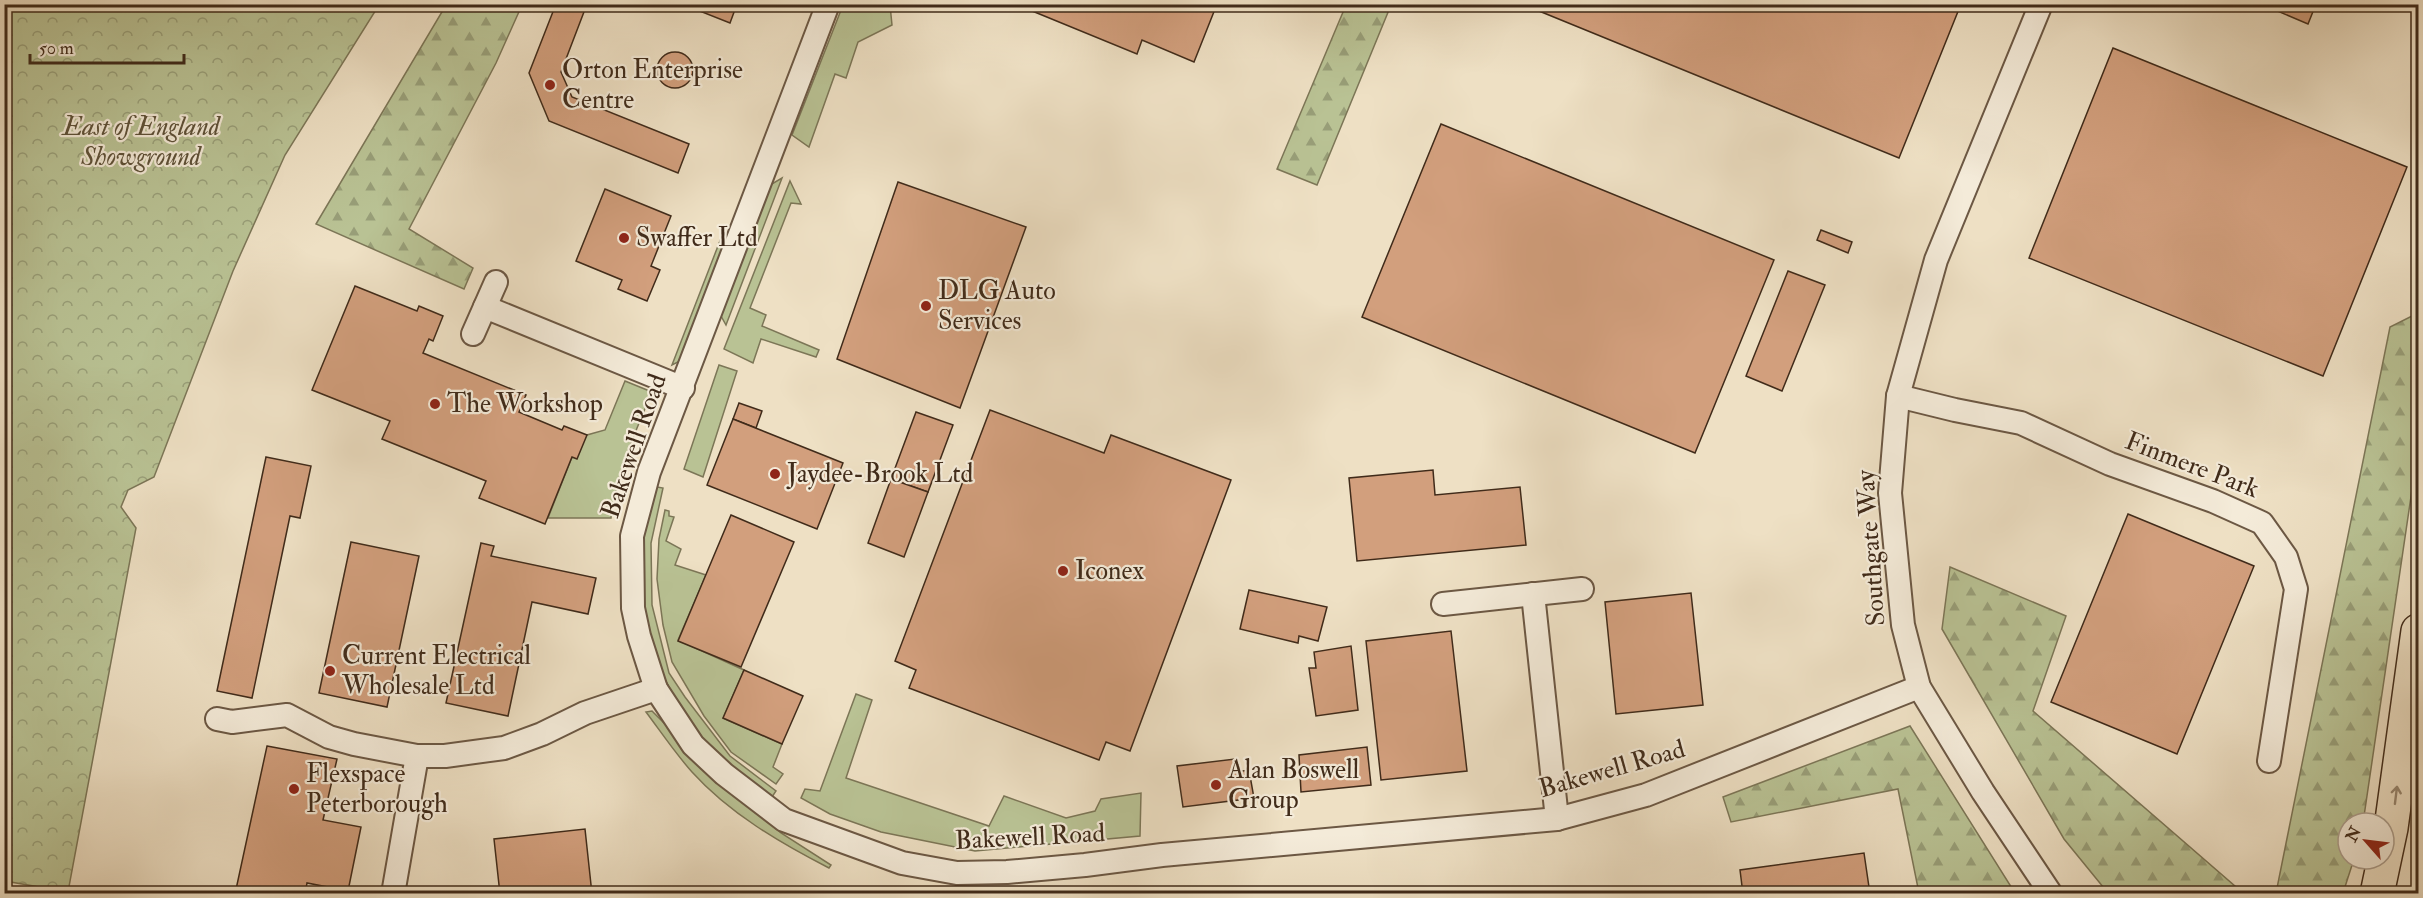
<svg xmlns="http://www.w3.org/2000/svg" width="2423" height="898" font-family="'IM FELL Double Pica',serif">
<defs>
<pattern id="forest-firs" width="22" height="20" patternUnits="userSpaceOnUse" patternTransform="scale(1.5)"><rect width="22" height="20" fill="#b9c294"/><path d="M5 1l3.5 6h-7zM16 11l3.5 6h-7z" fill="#989e78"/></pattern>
<pattern id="park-crowns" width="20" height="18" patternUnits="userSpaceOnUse" patternTransform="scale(1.5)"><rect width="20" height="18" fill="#b9c294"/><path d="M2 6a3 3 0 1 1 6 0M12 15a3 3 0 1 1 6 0" fill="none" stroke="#989e78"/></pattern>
</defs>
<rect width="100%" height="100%" fill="#eee0c4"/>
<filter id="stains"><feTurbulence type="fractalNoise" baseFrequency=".00333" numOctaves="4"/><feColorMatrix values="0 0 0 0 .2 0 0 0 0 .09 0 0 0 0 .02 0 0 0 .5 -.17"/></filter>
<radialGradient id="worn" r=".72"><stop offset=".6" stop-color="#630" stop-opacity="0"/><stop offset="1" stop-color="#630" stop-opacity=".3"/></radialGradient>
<g fill="#b9c294" stroke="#7c7657" stroke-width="1.5">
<path d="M 843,5 L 890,5 L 892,25 L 858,42 L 846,78 L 835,74 L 809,147 L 792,135 Z"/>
<path d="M 782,178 L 726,325 L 721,316 L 770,185 Z"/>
<path d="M 790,181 L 801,204 L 791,203 L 750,308 L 766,315 L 762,326 L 819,350 L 816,357 L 761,339 L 753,363 L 724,349 Z"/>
<path d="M 723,233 L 725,245 L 680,361 L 672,365 Z"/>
<path d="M 719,365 L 737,371 L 703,477 L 684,469 Z"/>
<path d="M 625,381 L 652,392 C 635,433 616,474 611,518 L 548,518 L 572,457 L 587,435 L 605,430 Z"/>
<path d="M 657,487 L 663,488 L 651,543 L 652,605 L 669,673 L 685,697 L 730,756 L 776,791 L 770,800 L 718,759 L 678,704 L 658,666 L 644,613 L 641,537 Z"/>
<path d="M 665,510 L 669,511 L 669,516 L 674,517 L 666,541 L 681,549 L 675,565 L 706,575 L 678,640 L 744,670 L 723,718 L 782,744 L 773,767 L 783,774 L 776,784 L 731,752 L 704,716 L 672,662 L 663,625 L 657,579 L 659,539 Z"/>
<path d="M 856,694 L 872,700 L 846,778 L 989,826 L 1004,796 L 1066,818 L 1095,811 L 1101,799 L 1141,793 L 1140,836 L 975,851 L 881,832 L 830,814 L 801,798 L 805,789 L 820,791 Z"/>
<path d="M 652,711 L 739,798 L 781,833 L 831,865 L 829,868 C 780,843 729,813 692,772 C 675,753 661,732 646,712 Z"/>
</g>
<g fill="url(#forest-firs)" stroke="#7c7657" stroke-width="1.5">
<path d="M 446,5 L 522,5 L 496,63 L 409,229 L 473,268 L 464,289 L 316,224 Z"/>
<path d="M 1346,5 L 1391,5 L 1317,185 L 1277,169 Z"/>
<path d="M 2418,313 L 2418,449 L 2363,823 L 2348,823 L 2348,859 L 2354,859 L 2343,893 L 2276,893 L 2390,327 Z"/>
<path d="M 1950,567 L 2066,616 L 2033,711 L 2243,893 L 2108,893 L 2064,839 L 1942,629 Z"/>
<path d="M 1910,726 L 2015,893 L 1919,893 L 1898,789 L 1731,822 L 1723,797 Z"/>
</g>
<path fill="url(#park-crowns)" stroke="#7c7657" stroke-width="1.5" d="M 4,5 L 379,5 L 285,155 L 233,271 L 154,477 L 128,490 L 121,507 L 136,528 L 68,892 L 5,881 Z"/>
<g fill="#d29f7d" stroke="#402b1a" stroke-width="1.5">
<path d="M 556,4 L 587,4 L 561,72 L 572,97 L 689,144 L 678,173 L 549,121 L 529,73 Z"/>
<path d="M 691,4 L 737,4 L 730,23 L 692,8 Z"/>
<path d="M 1015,4 L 1217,4 L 1194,62 L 1142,40 L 1137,54 Z"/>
<path d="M 1522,4 L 1961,4 L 1899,158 Z"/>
<path d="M 2261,4 L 2316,4 L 2308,24 Z"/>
<path d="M 2113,48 L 2407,167 L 2323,376 L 2029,258 Z"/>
<circle cx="675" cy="70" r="18"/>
<path d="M 1441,124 L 1774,260 L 1695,453 L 1362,317 Z"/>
<path d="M 898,182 L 1026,227 L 960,408 L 837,359 Z"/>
<path d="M 605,189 L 671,216 L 651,266 L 660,270 L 647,301 L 618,289 L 622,280 L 576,261 Z"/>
<path d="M 1821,230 L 1852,242 L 1848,253 L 1817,240 Z"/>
<path d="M 1788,271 L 1825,285 L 1782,391 L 1746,376 Z"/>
<path d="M 355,286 L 417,311 L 419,306 L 443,316 L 433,341 L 429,339 L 423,353 L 526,395 L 519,412 L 562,430 L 564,426 L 587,435 L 577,459 L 572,457 L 545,524 L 479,498 L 486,481 L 382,439 L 390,421 L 312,390 Z"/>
<path d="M 739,403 L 762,411 L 756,428 L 733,419 Z"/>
<path d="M 990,410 L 1104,453 L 1111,435 L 1231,480 L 1130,751 L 1106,742 L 1099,760 L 909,688 L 916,670 L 895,661 Z"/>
<path d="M 916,412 L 953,425 L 928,492 L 891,479 Z"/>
<path d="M 733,419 L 843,463 L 817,529 L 707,485 Z"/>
<path d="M 266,457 L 311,466 L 300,518 L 290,516 L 252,698 L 217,691 Z"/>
<path d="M 1433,470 L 1435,495 L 1520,487 L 1526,545 L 1357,561 L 1349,478 Z"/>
<path d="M 891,479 L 928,492 L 904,557 L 868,543 Z"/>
<path d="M 2128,514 L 2254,566 L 2177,754 L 2051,702 Z"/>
<path d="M 731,515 L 794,542 L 741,667 L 678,641 Z"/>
<path d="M 351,542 L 419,556 L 387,707 L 319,693 Z"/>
<path d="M 481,543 L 494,546 L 491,556 L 596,578 L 588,614 L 532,602 L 508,716 L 446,703 Z"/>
<path d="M 1249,590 L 1327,607 L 1318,641 L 1299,636 L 1298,643 L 1240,629 Z"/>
<path d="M 1691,593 L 1703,705 L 1616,714 L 1605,602 Z"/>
<path d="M 1451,631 L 1467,771 L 1381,780 L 1366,641 Z"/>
<path d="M 1351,646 L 1358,710 L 1316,716 L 1309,668 L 1316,668 L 1314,652 Z"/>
<path d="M 744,670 L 803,696 L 782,744 L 723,718 Z"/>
<path d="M 267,746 L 337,759 L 323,820 L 361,827 L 348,891 L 307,883 L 305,894 L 235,894 Z"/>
<path d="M 1367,747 L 1371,785 L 1301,792 L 1299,755 Z"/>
<path d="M 1235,759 L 1236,772 L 1249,770 L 1254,798 L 1183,807 L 1177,766 Z"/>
<path d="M 585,829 L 592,894 L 500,894 L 494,839 Z"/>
<path d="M 1864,853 L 1870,894 L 1743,894 L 1740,870 Z"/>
<path d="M 1624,888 L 1625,894 L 1589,894 Z"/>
</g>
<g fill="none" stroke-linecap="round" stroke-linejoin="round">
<g stroke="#6c5844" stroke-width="26">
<g id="minor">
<path d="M 828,4 L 649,472 L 632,536 L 633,608 L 639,636 L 656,689 L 693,745 L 724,774 L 784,820 L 902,863 L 957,873 L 1007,872 L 1085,865 L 1162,855 L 1557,819 L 1646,795 L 1919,687"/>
<path d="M 2041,4 L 1936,260 L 1898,396 L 1890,493 L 1903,625 L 1919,687 L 1983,792 L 2051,894"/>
<path d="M 485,307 L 683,388"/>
<path d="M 473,334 L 496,282"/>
<path d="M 1898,396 L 1955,410 L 2021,423 L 2110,464 L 2213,501 L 2262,523 L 2286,557 L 2296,589 L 2269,761"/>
<path d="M 1533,594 L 1557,819"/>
<path d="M 1443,604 L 1582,589"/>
<path d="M 217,719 L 232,722 L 287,715 L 329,737 L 354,744 L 417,756 L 445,756 L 504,748 L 542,734 L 585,713 L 656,689"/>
<path d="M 393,894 L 417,756"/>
</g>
</g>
<g stroke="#402b1a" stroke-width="36">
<path id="highway" d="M 2377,894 L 2391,828 L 2418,631"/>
</g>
<use href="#minor" stroke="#f4ebd9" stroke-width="22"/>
<use href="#highway" stroke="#eee0c4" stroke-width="33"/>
</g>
<defs><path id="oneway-shaft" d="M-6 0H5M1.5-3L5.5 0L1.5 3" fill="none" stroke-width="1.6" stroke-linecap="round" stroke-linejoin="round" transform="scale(1.5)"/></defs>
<use stroke="#97866f" href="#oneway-shaft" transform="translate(2396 795) rotate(-83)"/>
<g fill="#8f2418" stroke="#f4ebd9" stroke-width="2">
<circle cx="550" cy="85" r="6"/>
<circle cx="624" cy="238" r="6"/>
<circle cx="926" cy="306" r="6"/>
<circle cx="435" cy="404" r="6"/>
<circle cx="775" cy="474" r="6"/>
<circle cx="1063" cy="571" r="6"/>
<circle cx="330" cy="671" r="6"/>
<circle cx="1216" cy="785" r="6"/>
<circle cx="294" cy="789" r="6"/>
</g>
<g text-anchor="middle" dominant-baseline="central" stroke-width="4.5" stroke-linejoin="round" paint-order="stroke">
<g font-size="26" fill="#402b1a" stroke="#f4ebd9" text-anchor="start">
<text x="562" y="70">Orton Enterprise<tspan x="562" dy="30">Centre</tspan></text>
<text x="636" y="238">Swaffer Ltd</text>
<text x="938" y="291">DLG Auto<tspan x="938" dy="30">Services</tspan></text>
<text x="447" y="404">The Workshop</text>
<text x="787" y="474">Jaydee-Brook Ltd</text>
<text x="1075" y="571">Iconex</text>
<text x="342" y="656">Current Electrical<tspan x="342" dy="30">Wholesale Ltd</tspan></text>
<text x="1228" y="770">Alan Boswell<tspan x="1228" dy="30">Group</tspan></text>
<text x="306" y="774">Flexspace<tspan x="306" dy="30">Peterborough</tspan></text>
</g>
<g font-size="26" font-style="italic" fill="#5e5138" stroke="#f4ebd9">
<text x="141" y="127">East of England<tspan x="141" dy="30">Showground</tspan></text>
</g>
<g font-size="26" fill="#402b1a" stroke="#f4ebd9">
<text transform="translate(634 446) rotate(-71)">Bakewell Road</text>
<text transform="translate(2192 465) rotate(21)">Finmere Park</text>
<text transform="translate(1871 548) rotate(-94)">Southgate Way</text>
<text transform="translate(1612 769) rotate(-16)">Bakewell Road</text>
<text transform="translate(1030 837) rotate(-3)">Bakewell Road</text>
</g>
</g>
<rect width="2423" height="898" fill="none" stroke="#eee0c4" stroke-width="24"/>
<rect x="6" y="6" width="2411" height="886" fill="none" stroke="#402b1a" stroke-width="3"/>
<rect x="12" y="12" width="2399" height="874" fill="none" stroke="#402b1a" stroke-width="1.5"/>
<g transform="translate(2366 841) rotate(298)"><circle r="28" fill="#f4ebd9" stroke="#ac9e8d" stroke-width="1.5"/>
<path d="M0-4.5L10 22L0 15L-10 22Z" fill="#8f2418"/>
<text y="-9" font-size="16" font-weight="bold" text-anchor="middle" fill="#402b1a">N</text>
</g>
<path d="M30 54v9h154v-9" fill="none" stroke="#402b1a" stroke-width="3"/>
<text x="39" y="54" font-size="18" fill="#402b1a" stroke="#f4ebd9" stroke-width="4.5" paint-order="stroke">50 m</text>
<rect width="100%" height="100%" filter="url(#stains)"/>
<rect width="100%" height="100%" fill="url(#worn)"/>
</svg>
